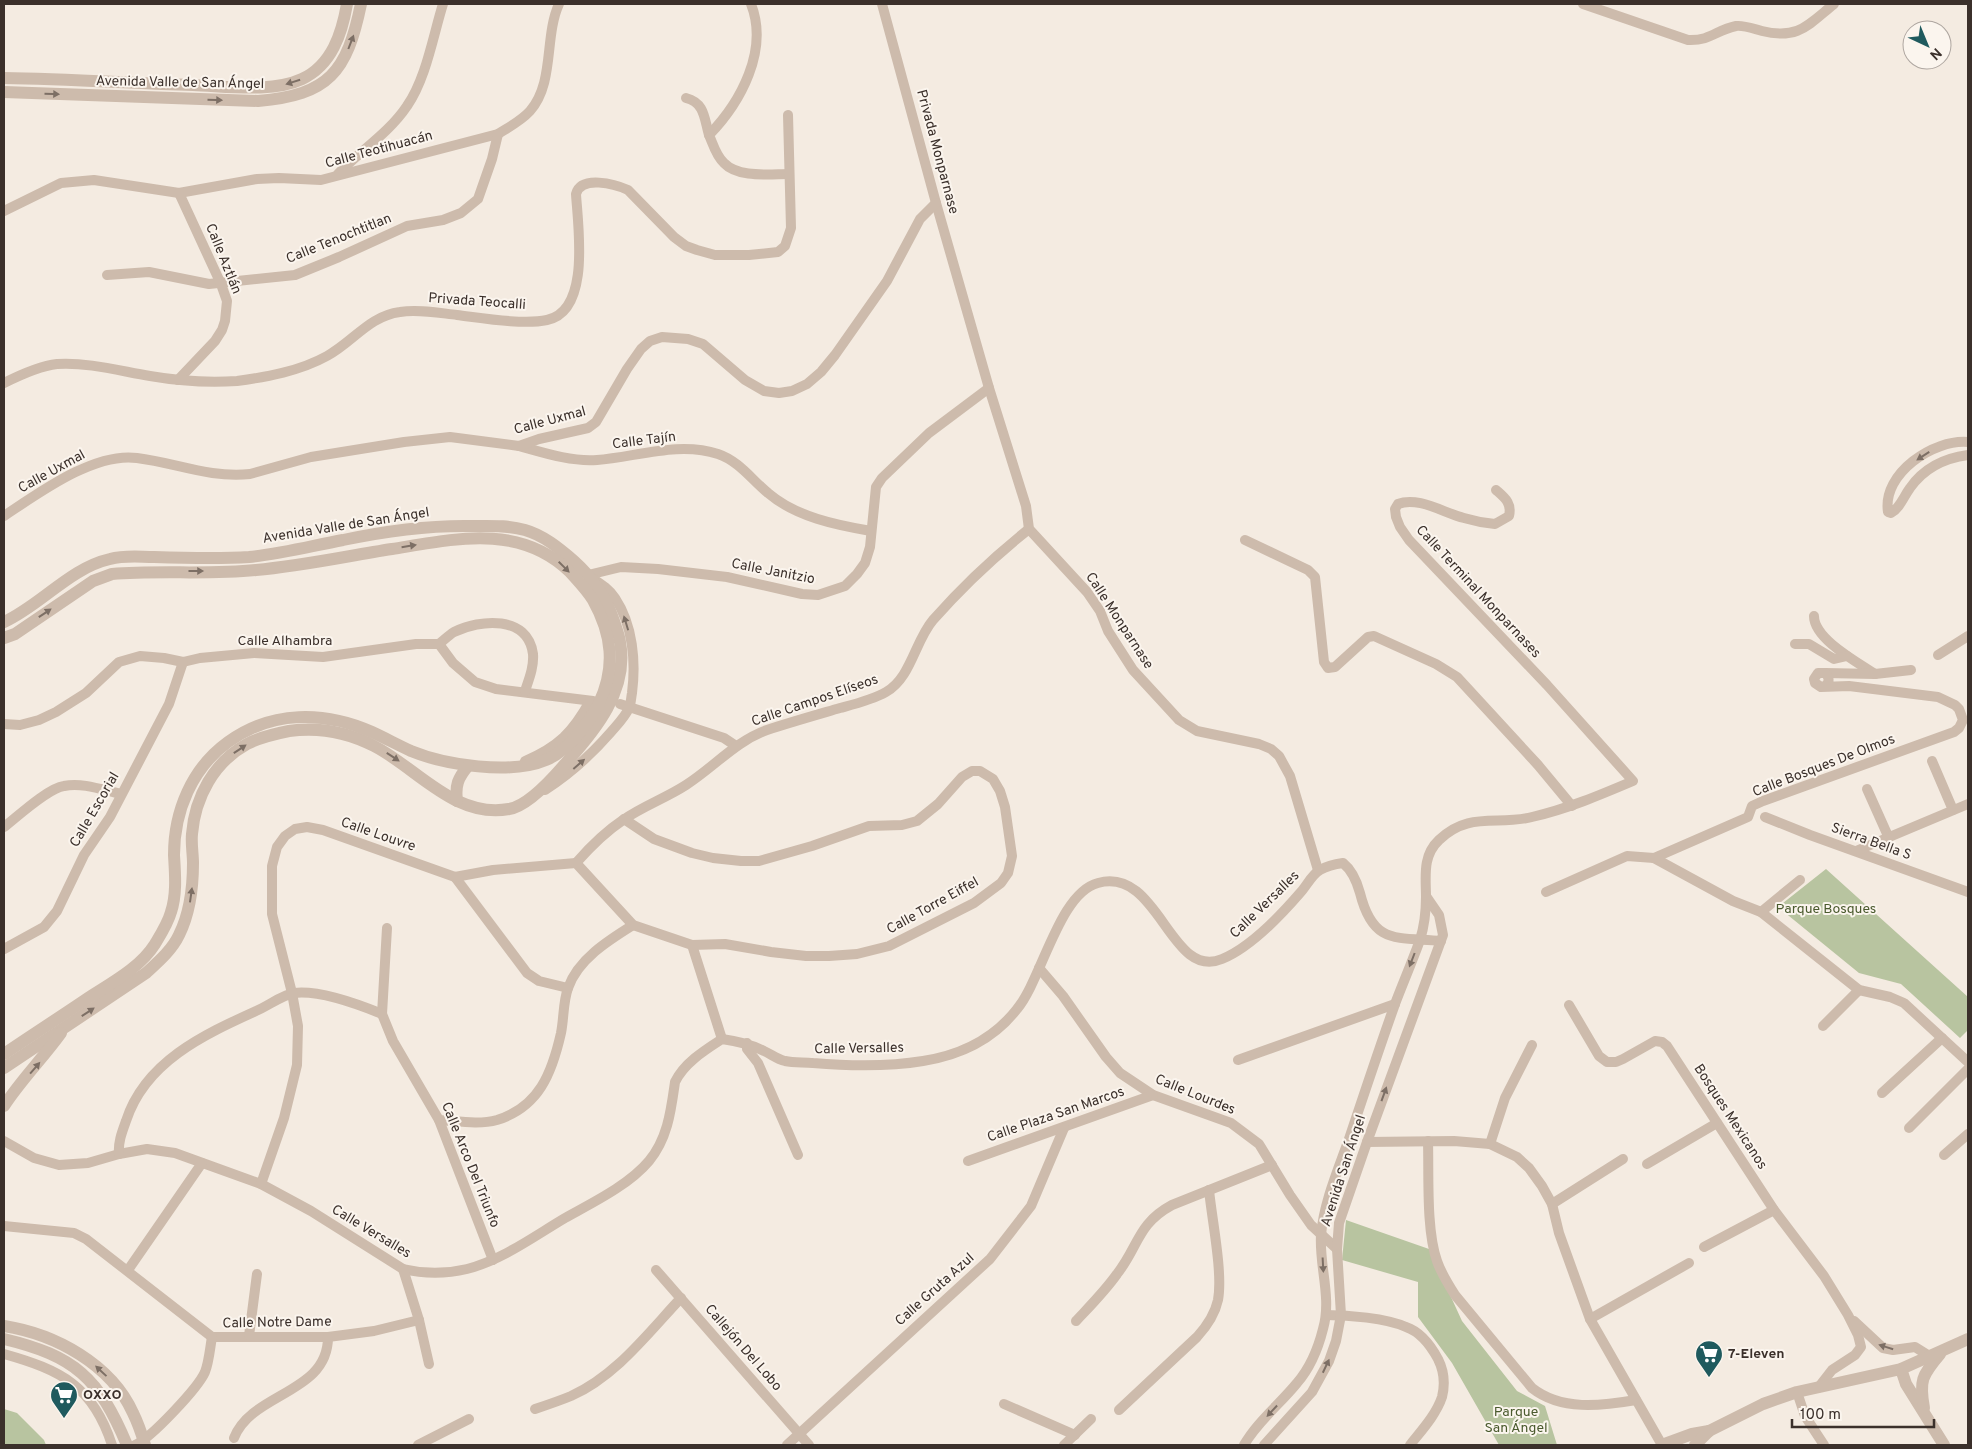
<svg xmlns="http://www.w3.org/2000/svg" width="1972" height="1449" font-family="Overpass,sans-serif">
<rect width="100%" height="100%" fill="#f4ebe1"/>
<g fill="#b8c4a0">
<path d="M 1826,869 L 1968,997 L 1968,1030 L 1960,1038 L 1901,984 L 1859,973 L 1778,907 Z"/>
<path d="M 1346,1220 L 1429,1249 L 1462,1321 L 1517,1391 L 1545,1406 L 1557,1445 L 1499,1445 L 1452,1363 L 1418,1317 L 1418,1282 L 1342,1260 Z"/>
<path d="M 4,1409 L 17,1413 L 44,1440 L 46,1445 L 4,1445 Z"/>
</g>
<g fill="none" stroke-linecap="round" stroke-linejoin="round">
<g stroke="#cdbbac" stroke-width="10">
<path d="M 751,4 C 769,50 741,102 709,135 C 713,144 716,156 724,163 C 738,178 769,174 789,174"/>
<path d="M 882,4 L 936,203 L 989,388 L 1026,506 L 1029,529 L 1087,592 L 1100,611 L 1108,631 L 1133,670 L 1179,720 L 1197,731 L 1259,744 L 1271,749 L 1279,756 L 1290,776 L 1318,870"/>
<path d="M 1583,4 L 1688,40 C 1711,41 1716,30 1736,26 C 1744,25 1754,29 1762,31 C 1798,40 1808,25 1834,4"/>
<path d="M 686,98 C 705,103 704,118 709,135"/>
<path d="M 338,174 C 360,151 389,133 407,106 C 426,79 433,36 443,4"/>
<path d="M 4,211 L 61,183 L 94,180 L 179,193 L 257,179 L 279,178 L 321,180 L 498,134 C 509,127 521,121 530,111 C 555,82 544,37 559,4"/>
<path d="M 107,275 L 149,272 L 209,284 L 295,275 L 339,257 L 407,226 L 443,220 L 461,213 L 478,199 L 492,159 L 498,134"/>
<path d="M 178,380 L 215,341 L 222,330 L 225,321 L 227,301 L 221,284 L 179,193"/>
<path d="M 4,383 C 20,375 39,366 57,364 C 88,362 120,371 150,376 C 179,381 208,383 237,381 C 267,377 300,371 327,356 C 353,342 369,316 400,312 C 418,309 439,313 457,315 C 482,318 523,325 547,320 C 591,311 578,227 576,194 C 581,175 615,184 628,190 L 674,237 L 686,246 L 697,250 L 715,255 L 749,255 L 778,252 L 785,246 L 791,228 L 788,115"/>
<path d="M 1968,442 C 1934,439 1882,473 1888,512 L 1891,513 C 1900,508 1904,496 1910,488 C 1924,468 1945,458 1968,455"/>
<path d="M 519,446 C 544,453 572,462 597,460 C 636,457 679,441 718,454 C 739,461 752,480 768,493 C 796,517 836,525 871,531"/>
<path d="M 4,516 C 39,493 94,452 137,458 C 177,463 208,478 250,474 L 311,457 L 404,442 L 450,437 L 519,446 L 539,439 L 588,428 L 596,422 L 627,369 L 641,349 L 650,341 L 662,337 L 688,339 L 703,344 L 745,380 L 764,391 L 779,393 L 792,391 L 807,384 L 821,372 L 835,355 L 887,281 L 920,219 L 936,203"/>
<path d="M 1245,540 L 1308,570 L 1315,577 L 1324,662 L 1328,668 L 1335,667 L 1368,637 L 1374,636 L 1436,664 L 1457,677 L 1538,765 L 1572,806"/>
<path d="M 588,575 L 621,567 L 658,569 L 727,577 L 802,594 L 818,595 L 845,586 L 857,574 L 865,563 L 870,547 L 876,487 L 882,478 L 929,433 L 989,388"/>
<path d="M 1814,616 C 1814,639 1857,662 1875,674"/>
<path d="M 439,644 L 453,663 L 475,682 L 496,689 L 593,701"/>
<path d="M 1795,644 L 1809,644 L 1834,659 L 1847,656"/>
<path d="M 1938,655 L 1968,636"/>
<path d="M 1825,673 L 1875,674 L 1911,670"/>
<path d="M 620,704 L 724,738 L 736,746"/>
<path d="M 4,724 L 20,725 L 39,720 L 56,712 L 86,693 L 119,662 L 140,656 L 164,658 L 183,662 L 200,658 L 254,653 L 323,657 L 416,644 L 439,644 C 444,640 449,635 454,632 C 480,619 528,615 533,654 C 534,667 529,679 525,691"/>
<path d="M 525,761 C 558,747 573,732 590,701"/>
<path d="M 1932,761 L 1953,810"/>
<path d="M 1867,789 L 1888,836"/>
<path d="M 545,790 C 570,774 591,755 611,732 C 617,725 625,717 629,708 C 631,704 631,698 632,693 C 636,662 633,625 615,598 C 609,589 601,584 592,578"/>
<path d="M 1765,817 L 1810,835 L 1968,892"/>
<path d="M 4,827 C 17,817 48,788 64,786 C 82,782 103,790 121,794"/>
<path d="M 1856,851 L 1968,804"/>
<path d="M 1654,858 L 1733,901 L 1761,912 L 1859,990 L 1890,997 L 1904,1003 L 1968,1062"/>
<path d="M 576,863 C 590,847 605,832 623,820 C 643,806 666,798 686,785 C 714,767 736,741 767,730 C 791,722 816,715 840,708 C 855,704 872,700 886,692 C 911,678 915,641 933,620 C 962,587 995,556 1029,529"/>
<path d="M 455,877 L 527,973 L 539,981 L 568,988"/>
<path d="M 1546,892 L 1627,856 L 1654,858 L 1748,817 L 1752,806 L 1763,801 L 1954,732 L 1959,728 L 1963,720 L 1959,709 L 1955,705 L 1938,697 L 1849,686 L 1821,687 L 1815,683 L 1814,679 L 1818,673 L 1825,673 C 1829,676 1830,682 1826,685"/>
<path d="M 1761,912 L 1800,880"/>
<path d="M 692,945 L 722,1039"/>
<path d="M 4,949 L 44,927 L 57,911 L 84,855 L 110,817 L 169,704 L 183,662"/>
<path d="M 1039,968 L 1063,996 L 1106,1057 L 1120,1073 L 1153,1095 L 1231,1123 L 1259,1144 L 1290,1195 L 1311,1225 L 1337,1249"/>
<path d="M 1569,1005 L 1599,1056 L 1607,1062 L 1616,1062 L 1623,1059 L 1655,1041 L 1662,1042 L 1667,1046 L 1774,1210 L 1824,1276 L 1848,1315 L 1858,1335 L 1861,1347 L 1855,1355 L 1832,1370 L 1818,1388"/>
<path d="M 382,1014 L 387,928"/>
<path d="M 1823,1026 L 1859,990"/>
<path d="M 747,1043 L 747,1049 L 758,1063 L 798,1155"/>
<path d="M 1238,1060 L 1395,1004"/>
<path d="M 1882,1093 L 1942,1038"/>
<path d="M 439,1120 C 457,1121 479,1125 497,1120 C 539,1107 552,1073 561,1033 C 564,1018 563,1002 568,988 C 578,959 609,940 633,925"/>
<path d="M 1909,1128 L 1968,1069"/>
<path d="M 4,1141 L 34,1158 L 59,1165 L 88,1163 L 119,1154 L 147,1149 L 175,1153 L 261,1184 L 311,1211 L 403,1269 C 424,1274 446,1274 467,1269 C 502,1260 533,1237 565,1218 C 592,1203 629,1185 649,1161 C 668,1138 671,1110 675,1082 C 684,1063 705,1050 722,1039 C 737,1041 750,1044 764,1051 C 771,1054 777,1059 785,1061 C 794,1063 804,1062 813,1063 C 849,1066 887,1067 923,1061 C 961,1055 993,1040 1017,1009 C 1042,979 1059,893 1098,883 C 1159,866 1170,981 1222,959 C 1249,948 1281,915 1300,893 C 1306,887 1312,874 1320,870 C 1327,866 1336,864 1343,863 C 1353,871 1357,882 1360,893 C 1373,945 1396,937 1441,941"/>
<path d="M 1428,1141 C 1429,1175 1426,1230 1437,1261 C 1441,1273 1448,1284 1455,1295 L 1532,1388 C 1561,1411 1601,1406 1636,1400"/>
<path d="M 1367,1142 L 1454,1141 L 1490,1144 L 1517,1157 L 1529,1168 L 1542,1186 L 1552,1204 L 1559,1233 L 1590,1319 L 1662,1445"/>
<path d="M 1490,1144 L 1505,1098 L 1532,1045"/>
<path d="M 119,1154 C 118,1142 122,1132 126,1121 C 145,1062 203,1035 256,1011 C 268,1006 282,995 294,993 C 319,990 360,1005 382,1014 L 393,1041 L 439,1120 L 493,1260"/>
<path d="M 1944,1155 L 1968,1134"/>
<path d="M 968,1161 L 1153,1095"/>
<path d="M 1647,1164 L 1717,1123"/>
<path d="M 261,1184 L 284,1118 L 297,1065 L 298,1026 L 292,993 L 272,914 L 272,866 L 277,847 L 285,836 L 295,829 L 307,827 L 323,830 L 455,877 L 493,870 L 576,863 L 633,925 L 692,945 L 725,944 L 771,952 L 806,956 L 829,956 L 857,954 L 889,946 L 974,903 L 1001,883 L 1008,873 L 1012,856 L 1005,807 L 1000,791 L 993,779 L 980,771 L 972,771 L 962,777 L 938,804 L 917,821 L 902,825 L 869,826 L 812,846 L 759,861 L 741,861 L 713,858 L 692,853 L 654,839 L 624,819"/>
<path d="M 1552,1204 L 1623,1159"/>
<path d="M 4,1226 L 74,1233 L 86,1239 L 212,1337 L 328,1337 L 374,1331 L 419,1320"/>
<path d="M 1704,1247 L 1774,1210"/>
<path d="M 403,1269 L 419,1320 L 429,1364"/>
<path d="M 128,1270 L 202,1163"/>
<path d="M 656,1270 L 809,1445"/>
<path d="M 1326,1315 C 1348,1315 1386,1318 1406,1327 C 1421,1332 1431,1346 1438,1359 C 1444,1371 1445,1385 1442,1397 C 1436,1415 1421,1431 1410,1445"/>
<path d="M 1590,1319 L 1689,1263"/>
<path d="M 1076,1321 C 1090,1306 1105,1291 1117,1274 C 1139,1246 1137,1224 1172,1205 L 1272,1165"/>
<path d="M 1854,1321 L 1883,1348 L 1893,1350 L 1915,1347 L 1931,1357"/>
<path d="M 249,1336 L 257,1274"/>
<path d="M 4,1354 C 61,1370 93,1386 112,1445"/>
<path d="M 1797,1392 L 1805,1416 L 1824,1445"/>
<path d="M 1004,1404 L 1075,1435"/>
<path d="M 535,1409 C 547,1405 559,1401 571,1396 C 616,1376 648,1333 681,1298"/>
<path d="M 1119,1410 L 1197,1337 C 1207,1326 1215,1314 1218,1300 C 1223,1273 1212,1220 1209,1190"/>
<path d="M 234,1438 C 252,1392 328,1394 328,1337"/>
<path d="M 135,1445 C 151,1438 198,1388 205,1372 C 209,1362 210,1348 212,1337"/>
<path d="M 418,1445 L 469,1419"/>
<path d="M 787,1445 L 990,1259 L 1031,1206 L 1064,1128"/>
<path d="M 1064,1445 L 1091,1419"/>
<path d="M 1244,1445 C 1257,1422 1280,1404 1297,1383 C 1310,1368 1318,1349 1323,1329 C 1332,1298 1319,1266 1321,1235 C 1324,1202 1338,1170 1349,1139 C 1364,1094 1379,1049 1395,1004 C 1403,983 1412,962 1420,940 C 1424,927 1426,911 1426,897 C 1426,877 1422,856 1439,840 C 1469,811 1497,826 1532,817 C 1567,809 1600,795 1633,781 L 1547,685 L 1409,540 L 1400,527 L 1396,517 L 1395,509 L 1398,504 C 1418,496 1444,513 1464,518 C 1474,521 1484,523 1495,524 L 1509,516 C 1512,503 1505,498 1496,490"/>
<path d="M 1264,1445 L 1312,1392 L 1329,1361 L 1336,1341 L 1341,1315 L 1337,1249 L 1339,1223 L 1367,1142 L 1443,935 L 1439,915 L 1426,896"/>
</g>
<g stroke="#cdbbac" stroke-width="12">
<path d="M 4,78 C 67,79 130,83 193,85 C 226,86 272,93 302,79 C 332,65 342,33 347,4"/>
<path d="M 4,92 L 258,101 C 329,95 347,72 361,4"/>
<path d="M 4,622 C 41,605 70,568 110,559 C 125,555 139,557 154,557 C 185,558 218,559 249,557 C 281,554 311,546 343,540 C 385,531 430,525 474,526 C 490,526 508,525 525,530 C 543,535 559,548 574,561 C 593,578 606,597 614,621 C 616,628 619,635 620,642 C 629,690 595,731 565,764 C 553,778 528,806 509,809 C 455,819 417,768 374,746 C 347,732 318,727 289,731 C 274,734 260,737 247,744 C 214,762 195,797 192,834 C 191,844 193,854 193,863 C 193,887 190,913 179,935 C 172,950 158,962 146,973 L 4,1068"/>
<path d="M 4,638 L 15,634 L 93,581 L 112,574 C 160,570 208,575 256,570 C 302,566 347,556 392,549 C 454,539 520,523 570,572 C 578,581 586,589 593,600 C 612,634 616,667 599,703 C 588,724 568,751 546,760 C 511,775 445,765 411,751 C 398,745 385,738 372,732 C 325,711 272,710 228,742 C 192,768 174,811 174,855 C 175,873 177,894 171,912 C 168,923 161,934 155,944 C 140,968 111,983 88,998 C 60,1017 32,1035 4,1054"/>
<path d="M 457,801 C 455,785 458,778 468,766"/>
<path d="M 4,1106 C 21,1080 43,1058 61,1033"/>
<path d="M 4,1326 C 55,1334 111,1364 133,1413 C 138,1423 142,1435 145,1445"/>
<path d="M 4,1339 C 75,1356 99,1378 127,1445"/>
<path d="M 1901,1369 L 1906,1384 L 1944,1445"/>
<path d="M 1924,1408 C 1919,1381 1922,1375 1940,1354"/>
<path d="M 1662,1445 L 1692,1434 L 1709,1431"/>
<path d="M 1695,1445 L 1709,1431 L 1763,1404 L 1797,1392 L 1901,1369 L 1968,1339"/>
</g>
</g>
<defs><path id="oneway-solid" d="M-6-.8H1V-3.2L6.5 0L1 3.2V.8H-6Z" transform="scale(1.25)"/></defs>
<g fill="#7d6f65">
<use href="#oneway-solid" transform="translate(351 42) rotate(-69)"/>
<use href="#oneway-solid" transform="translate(293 82) rotate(162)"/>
<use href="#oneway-solid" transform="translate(52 94) rotate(2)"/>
<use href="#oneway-solid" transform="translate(215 100) rotate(2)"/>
<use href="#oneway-solid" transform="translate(1923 456) rotate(147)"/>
<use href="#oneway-solid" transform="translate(409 546) rotate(-9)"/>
<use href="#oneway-solid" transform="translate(564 567) rotate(45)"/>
<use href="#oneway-solid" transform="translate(196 571)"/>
<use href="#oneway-solid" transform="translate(45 613) rotate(-34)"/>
<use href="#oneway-solid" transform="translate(626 623) rotate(-107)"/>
<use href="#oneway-solid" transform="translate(240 749) rotate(-34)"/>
<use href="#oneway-solid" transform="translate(393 757) rotate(33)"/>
<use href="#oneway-solid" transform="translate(579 764) rotate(-41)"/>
<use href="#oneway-solid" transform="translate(191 895) rotate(-82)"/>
<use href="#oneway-solid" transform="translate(1412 960) rotate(111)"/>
<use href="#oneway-solid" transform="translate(88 1012) rotate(-33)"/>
<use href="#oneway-solid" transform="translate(35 1068) rotate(-49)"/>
<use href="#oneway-solid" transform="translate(1384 1094) rotate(-70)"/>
<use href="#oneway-solid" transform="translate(1323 1265) rotate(87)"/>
<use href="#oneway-solid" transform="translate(1886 1347) rotate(-163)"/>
<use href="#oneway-solid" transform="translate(1326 1366) rotate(-65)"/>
<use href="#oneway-solid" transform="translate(101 1371) rotate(-137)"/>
<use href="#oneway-solid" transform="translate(1272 1411) rotate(133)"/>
</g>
<defs>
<g id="supermarket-pin" transform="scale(1.4375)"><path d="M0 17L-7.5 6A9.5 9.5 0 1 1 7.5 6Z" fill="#1f5a5e" stroke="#fbf5ee"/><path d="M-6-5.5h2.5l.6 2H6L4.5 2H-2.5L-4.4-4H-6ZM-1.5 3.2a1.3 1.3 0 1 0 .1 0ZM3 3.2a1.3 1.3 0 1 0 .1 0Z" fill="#fff"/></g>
</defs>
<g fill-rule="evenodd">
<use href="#supermarket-pin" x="1709" y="1354"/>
<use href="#supermarket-pin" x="64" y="1395"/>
</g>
<g text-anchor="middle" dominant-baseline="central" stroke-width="4" stroke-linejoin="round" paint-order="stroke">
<g font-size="14" fill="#3b302b" stroke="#fbf5ee">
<text transform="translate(180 83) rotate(1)">Avenida Valle de San Ángel</text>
<text transform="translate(379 150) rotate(-15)">Calle Teotihuacán</text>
<text transform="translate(937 152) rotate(75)">Privada Monparnase</text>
<text transform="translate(339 239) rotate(-22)">Calle Tenochtitlan</text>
<text transform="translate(223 259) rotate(68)">Calle Aztlán</text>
<text transform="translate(477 302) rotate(4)">Privada Teocalli</text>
<text transform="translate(550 421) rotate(-15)">Calle Uxmal</text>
<text transform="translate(644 441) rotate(-7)">Calle Tajín</text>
<text transform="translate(52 472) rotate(-29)">Calle Uxmal</text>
<text transform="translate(346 526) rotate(-9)">Avenida Valle de San Ángel</text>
<text transform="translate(773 572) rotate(11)">Calle Janitzio</text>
<text transform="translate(1478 592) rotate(47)">Calle Terminal Monparnases</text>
<text transform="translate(1119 621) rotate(57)">Calle Monparnase</text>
<text x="285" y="641">Calle Alhambra</text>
<text transform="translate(815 701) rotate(-19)">Calle Campos Elíseos</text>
<text transform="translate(1824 766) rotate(-21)">Calle Bosques De Olmos</text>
<text transform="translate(95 810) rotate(-60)">Calle Escorial</text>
<text transform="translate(378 835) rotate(19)">Calle Louvre</text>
<text transform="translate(1871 842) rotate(20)">Sierra Bella S</text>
<text transform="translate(1265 905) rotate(-44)">Calle Versalles</text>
<text transform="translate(933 906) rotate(-29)">Calle Torre Eiffel</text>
<text transform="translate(859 1049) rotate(-1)">Calle Versalles</text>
<text transform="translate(1195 1095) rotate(22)">Calle Lourdes</text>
<text transform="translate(1056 1115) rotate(-19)">Calle Plaza San Marcos</text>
<text transform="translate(1730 1117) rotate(57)">Bosques Mexicanos</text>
<text transform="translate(470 1165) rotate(68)">Calle Arco Del Triunfo</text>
<text transform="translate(1344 1171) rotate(-72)">Avenida San Ángel</text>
<text transform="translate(371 1232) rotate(31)">Calle Versalles</text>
<text transform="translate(935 1290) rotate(-42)">Calle Gruta Azul</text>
<text transform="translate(277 1323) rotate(-1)">Calle Notre Dame</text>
<text transform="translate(743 1348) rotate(49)">Callejón Del Lobo</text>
</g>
<g font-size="14" fill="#4a5a2e" stroke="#fbf5ee">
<text x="1826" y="909">Parque Bosques</text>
<text x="1516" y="1412">Parque<tspan x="1516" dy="16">San Ángel</tspan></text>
</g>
<g font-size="14" font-weight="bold" fill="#3b302b" stroke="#fbf5ee" text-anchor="start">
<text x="1728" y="1354">7-Eleven</text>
<text x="83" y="1395">OXXO</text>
</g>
</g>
<rect width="1972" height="1449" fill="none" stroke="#3b302b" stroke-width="10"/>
<g transform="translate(1927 45) rotate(136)"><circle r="24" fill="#fbf5ee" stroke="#aea6a0"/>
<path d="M0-4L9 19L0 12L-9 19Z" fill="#1f5a5e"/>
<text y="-8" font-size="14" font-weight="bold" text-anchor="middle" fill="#3b302b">N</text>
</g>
<path d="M1792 1419v8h142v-8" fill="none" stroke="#3b302b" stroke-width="2.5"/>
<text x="1800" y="1419" font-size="15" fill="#3b302b" stroke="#fbf5ee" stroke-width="4" paint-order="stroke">100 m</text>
</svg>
